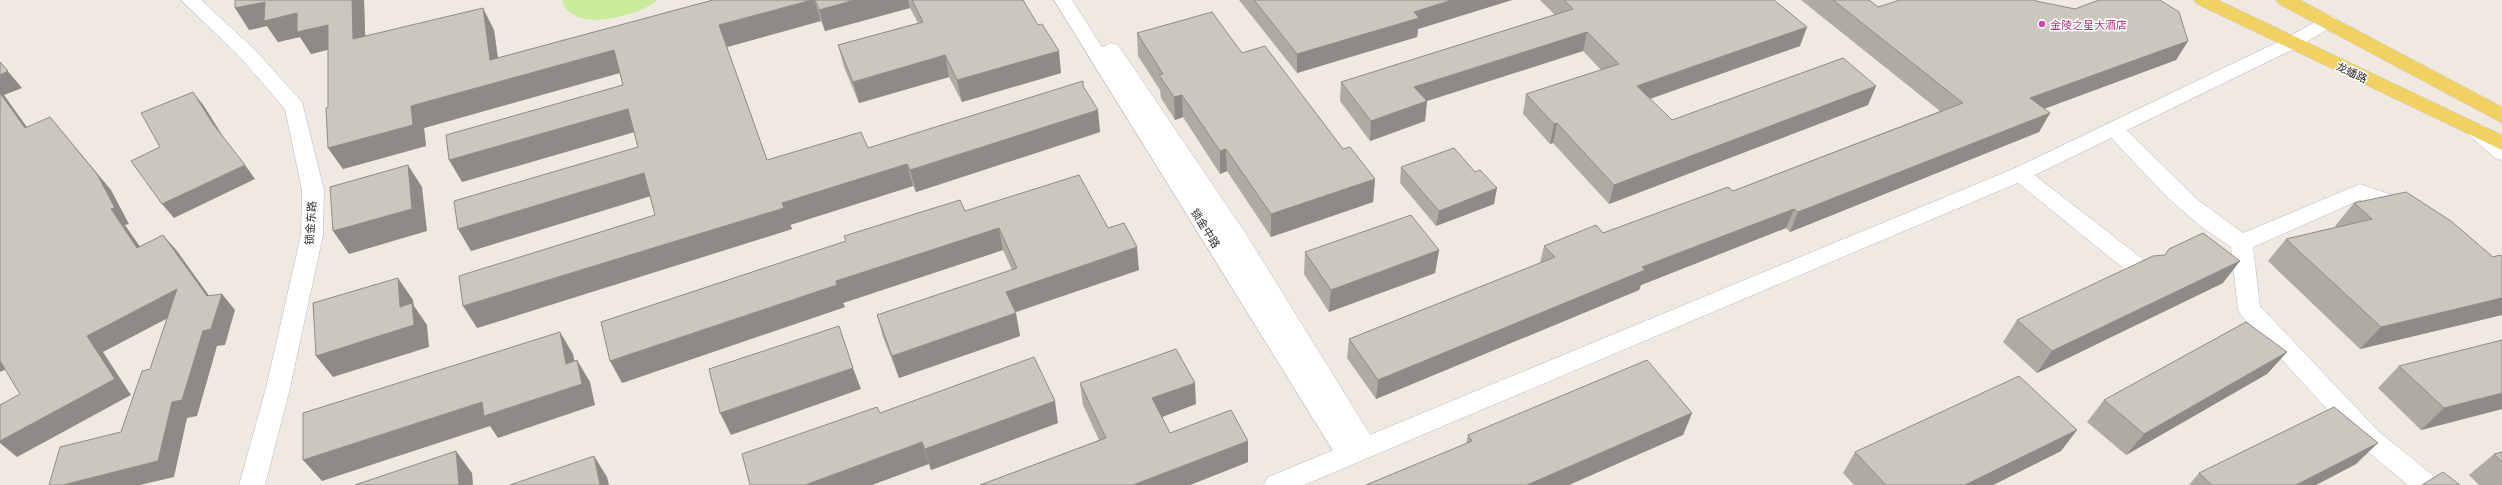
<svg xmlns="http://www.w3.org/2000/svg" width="2502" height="485" font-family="'Noto Sans','Noto Sans SC',sans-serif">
<rect width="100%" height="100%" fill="#efe9e1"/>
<path fill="#c9ec9a" d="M 562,0 L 658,0 C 638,16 572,35 562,0 Z"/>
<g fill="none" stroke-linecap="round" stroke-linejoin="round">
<g stroke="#b4b7c1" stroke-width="1">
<g id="street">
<path d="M 181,0 L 201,0 L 255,50 L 302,102 L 324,190 L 323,235 L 290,388 L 265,485 L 239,485 L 266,388 L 301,235 L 302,190 L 285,109 L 241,58 Z"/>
<path d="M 1054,0 L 1072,0 L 1102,47 L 1111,43 L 1118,45 L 1246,234 L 1374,441 L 1378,448 L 1374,455 L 1365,458 L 1361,457 L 1358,462 L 1349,466 L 1340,462 Z"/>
<path d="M 2113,122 L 2120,124 L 2198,200 L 2243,233 L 2360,184 C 2377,190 2403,196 2413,212 L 2410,217 L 2402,220 L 2360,200 L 2253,247 L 2260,306 L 2378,431 L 2435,477 L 2439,485 L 2408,485 L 2360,445 L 2241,315 L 2238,309 L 2231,247 L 2199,225 L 2166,196 L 2103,129 L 2106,124 Z"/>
<path d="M 2020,167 L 2027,169 L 2149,264 L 2152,270 L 2149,276 L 2141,278 L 2133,276 L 2013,179 L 2010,174 L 2013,169 Z"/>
</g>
</g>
<g stroke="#b4b7c1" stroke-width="1">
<g id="secondary">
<path d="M 2328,15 L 2335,17 L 2337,21 L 2335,25 L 2298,47 L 2027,179 L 1304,485 L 1264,485 L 1268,477 L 2013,169 L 2284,39 Z"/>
<path d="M 2476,123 L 2483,125 L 2502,142 L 2502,160 L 2495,158 L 2469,135 L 2466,130 L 2469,125 Z"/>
</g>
</g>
<g stroke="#c9c9c9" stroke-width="1">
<g id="primary">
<path d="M 2194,0 L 2218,0 L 2502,135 L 2502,150 L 2197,4 Z"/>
<path d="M 2276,0 L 2300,0 L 2502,107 L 2502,123 L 2279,4 Z"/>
</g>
</g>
<use href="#street" fill="#fff" fill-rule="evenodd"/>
<use href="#secondary" fill="#fff" fill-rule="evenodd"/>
<use href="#primary" fill="#f2d163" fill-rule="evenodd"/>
</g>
<g fill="#afaba4">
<path d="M 235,0 L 364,0 L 365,36 L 494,30 L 498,58 L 713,0 L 1023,0 L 1061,73 L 962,102 L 949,77 L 859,103 L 844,67 L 838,45 L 918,23 L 910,8 L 825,31 L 821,21 L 727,47 L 767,160 L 868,148 L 1084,88 L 1100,132 L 916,192 L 913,186 L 790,225 L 792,229 L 477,328 L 655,215 L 650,196 L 471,251 L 638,147 L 634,132 L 462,182 L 623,85 L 620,73 L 424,128 L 426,146 L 343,169 L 328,148 L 328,50 L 311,54 L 300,37 L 278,42 L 267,26 L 249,30 Z"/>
<path d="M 1239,0 L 1512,0 L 1418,29 L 1417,37 L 1297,73 Z"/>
<path d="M 1540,0 L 1774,0 L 1800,46 L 1650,99 L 1672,120 L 1876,86 L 1868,105 L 1609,204 L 1553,143 L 1550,144 L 1523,114 L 1526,94 L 1601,70 L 1583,51 L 1427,101 L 1425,121 L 1370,141 L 1340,101 L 1341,82 L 1555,15 Z"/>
<path d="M 1801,0 L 1869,0 L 1878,7 L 2036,1 L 2188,41 L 2176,60 L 2044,109 L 2050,113 L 2039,132 L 1790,232 L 1786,228 L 1641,285 L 1639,290 L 1376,399 L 1347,358 L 1349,339 L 1540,263 L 1544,246 L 1603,233 L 1733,191 L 1940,111 Z"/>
<path d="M 1137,33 L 1242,53 L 1375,179 L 1373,202 L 1271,237 L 1227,171 L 1220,174 L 1183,117 L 1175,120 L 1161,98 L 1160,90 L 1138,56 Z"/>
<path d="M 1401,167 L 1494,204 L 1436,226 L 1400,183 Z"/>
<path d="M 2354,203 L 2493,257 L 2502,256 L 2502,315 L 2360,349 L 2268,261 L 2286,239 L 2337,227 L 2335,226 Z"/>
<path d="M 965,211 L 1108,228 L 1139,270 L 1015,312 L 1020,336 L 899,378 L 883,337 L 877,315 L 1012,270 L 1003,250 L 843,303 L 845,307 L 622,383 Z"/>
<path d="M 2169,249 L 2223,283 L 2037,373 L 2003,342 L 2017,320 L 2165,255 Z"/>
<path d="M 1439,250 L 1435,273 L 1329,312 L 1304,274 L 1305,252 Z"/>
<path d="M 2287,352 L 2267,374 L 2126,455 L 2087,422 L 2104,400 Z"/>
<path d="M 2399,366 L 2502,409 L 2421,430 L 2378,388 Z"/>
<path d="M 1080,383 L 1196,404 L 1162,417 L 1170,433 L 1248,441 L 1248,462 L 1190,485 L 980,485 L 1099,440 L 1083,405 Z"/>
<path d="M 880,413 L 1058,423 L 931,470 L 929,464 Z"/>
<path d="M 1692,413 L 1683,435 L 1466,444 L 1468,435 Z"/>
<path d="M 2077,430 L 2061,451 L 1993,485 L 1854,485 L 1843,473 L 1855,452 Z"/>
<path d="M 2502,452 L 2502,485 L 2479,485 L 2469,475 L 2494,454 Z"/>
<path d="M 2356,464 L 2316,485 L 2189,485 L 2199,473 Z"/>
</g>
<g fill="#8e8b86">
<path d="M 352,0 L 364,0 L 366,61 L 353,39 Z"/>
<path d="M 812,0 L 814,0 L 821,21 L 727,47 L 719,25 Z"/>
<path d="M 855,0 L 908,0 L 910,8 L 825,31 L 819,10 Z"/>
<path d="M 1452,0 L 1512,0 L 1418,29 L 1417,37 L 1297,73 L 1297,54 L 1414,12 Z"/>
<path d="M 265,2 L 328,25 L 341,46 L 311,54 L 300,37 L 278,42 L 267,26 L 249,30 L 235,8 Z"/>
<path d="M 483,8 L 494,30 L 501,81 L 614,50 L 623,72 L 424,128 L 426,146 L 343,169 L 328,148 L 411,106 L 490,60 Z"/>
<path d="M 1807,27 L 1800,46 L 1632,105 L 1637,86 Z"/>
<path d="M 1587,32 L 1583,51 L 1427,101 L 1425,121 L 1370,141 L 1371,121 L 1414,87 Z"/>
<path d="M 2188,41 L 2176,60 L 2019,118 L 2030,98 Z"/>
<path d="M 1059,51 L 1061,73 L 962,102 L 957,80 Z"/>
<path d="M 945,55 L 949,77 L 859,103 L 853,82 Z"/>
<path d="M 0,62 L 22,88 L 4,95 L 39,144 L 25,128 L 0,93 Z"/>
<path d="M 1876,86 L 1868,105 L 1609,204 L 1614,185 Z"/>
<path d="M 193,92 L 204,106 L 224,138 L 213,124 Z"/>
<path d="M 1182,95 L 1183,117 L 1175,120 L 1174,97 Z"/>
<path d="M 628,109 L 638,131 L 462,182 L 449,160 Z"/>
<path d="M 1098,110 L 1100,132 L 916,192 L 910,170 Z"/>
<path d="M 2050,113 L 2039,132 L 1790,232 L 1798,212 Z"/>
<path d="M 50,117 L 111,190 L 129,224 L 125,225 L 152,264 L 137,248 Z"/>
<path d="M 1557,123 L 1553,143 L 1550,144 L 1554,124 Z"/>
<path d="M 1226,149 L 1227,171 L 1220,174 L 1220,151 Z"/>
<path d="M 907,164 L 913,186 L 790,225 L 782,203 Z"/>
<path d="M 245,165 L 255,179 L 174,218 L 162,204 Z"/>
<path d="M 408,165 L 422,187 L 427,231 L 349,254 L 333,231 Z"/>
<path d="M 644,173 L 654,195 L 471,251 L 458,229 Z"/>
<path d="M 1375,179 L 1373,202 L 1271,237 L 1271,214 Z"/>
<path d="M 1497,188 L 1494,204 L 1436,226 L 1439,211 Z"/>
<path d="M 784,208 L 792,229 L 477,328 L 463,306 Z"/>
<path d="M 1794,209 L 1786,228 L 1641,285 L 1639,290 L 1376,399 L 1378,380 L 1642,267 Z"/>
<path d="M 999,228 L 1003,250 L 843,303 L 845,307 L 622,383 L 610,361 L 836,281 Z"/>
<path d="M 163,235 L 177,251 L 218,308 L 222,294 L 235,310 L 225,345 L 217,346 L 197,416 L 187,418 L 174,477 L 140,485 L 63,485 L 172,402 L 203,331 L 207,296 Z"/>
<path d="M 1137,247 L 1139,270 L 1010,314 L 1006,292 Z"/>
<path d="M 1439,250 L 1435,273 L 1329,312 L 1331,290 Z"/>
<path d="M 2240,261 L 2223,283 L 2037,373 L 2052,351 Z"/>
<path d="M 398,278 L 413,300 L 414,306 L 427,325 L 429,347 L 333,377 L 316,356 L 400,307 Z"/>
<path d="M 177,289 L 191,306 L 103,352 L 131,395 L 17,457 L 0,443 L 0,441 L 87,336 Z"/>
<path d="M 2502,298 L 2502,315 L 2360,349 L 2381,327 Z"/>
<path d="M 1016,313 L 1020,336 L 899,378 L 892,356 Z"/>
<path d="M 560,332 L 573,354 L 579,385 L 577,360 L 590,382 L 595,405 L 498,438 L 490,426 L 322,481 L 303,460 L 482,402 L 566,364 Z"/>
<path d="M 2287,352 L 2267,374 L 2126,455 L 2144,434 Z"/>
<path d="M 0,357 L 11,367 L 0,372 Z"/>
<path d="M 853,368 L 861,389 L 731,435 L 720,413 Z"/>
<path d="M 1195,383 L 1196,404 L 1154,420 L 1152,398 Z"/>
<path d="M 2502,393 L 2502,409 L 2421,430 L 2444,408 Z"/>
<path d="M 1055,401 L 1058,423 L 931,470 L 925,449 Z"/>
<path d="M 1692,413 L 1683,435 L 1569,485 L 1527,485 Z"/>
<path d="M 2077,430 L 2061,451 L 1993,485 L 1965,485 Z"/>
<path d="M 1248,441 L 1248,462 L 1190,485 L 1133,485 Z"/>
<path d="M 922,442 L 929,464 L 872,485 L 805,485 Z"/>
<path d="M 2378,443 L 2356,464 L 2316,485 L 2296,485 Z"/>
<path d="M 456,451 L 472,473 L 473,485 L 459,485 Z"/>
<path d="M 594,456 L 607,477 L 609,485 L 600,485 Z"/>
</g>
<g fill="#cbc7bf" stroke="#8e8b86">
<path d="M 235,0 L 352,0 L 353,39 L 483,8 L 490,60 L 713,0 L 812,0 L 719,25 L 767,160 L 861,132 L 868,148 L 1083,81 L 1083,86 L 1098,110 L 910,170 L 907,164 L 782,203 L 784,208 L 463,306 L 459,276 L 655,215 L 644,173 L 458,229 L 454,201 L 638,147 L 628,109 L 449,160 L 446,135 L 623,85 L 614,50 L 411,106 L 413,125 L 328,148 L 326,108 L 328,107 L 328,25 L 297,32 L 297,13 L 264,21 L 265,2 L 235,8 Z"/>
<path d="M 815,0 L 855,0 L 819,10 Z"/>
<path d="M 912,0 L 1023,0 L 1038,25 L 1042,24 L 1059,51 L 957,80 L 945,55 L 853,82 L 838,45 L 923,22 Z"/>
<path d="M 1254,0 L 1452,0 L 1414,12 L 1419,18 L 1297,54 Z"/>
<path d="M 1564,0 L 1774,0 L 1807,27 L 1637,86 L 1672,120 L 1843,58 L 1876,86 L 1614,185 L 1557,123 L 1554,124 L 1526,94 L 1619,64 L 1587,32 L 1414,87 L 1427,101 L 1371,121 L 1341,82 L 1573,9 Z"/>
<path d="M 1833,0 L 1869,0 L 1878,7 L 1900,0 L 2035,0 L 2036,1 L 2075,9 L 2099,0 L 2160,0 L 2179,12 L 2188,41 L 2030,98 L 2050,113 L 1798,212 L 1794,209 L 1642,267 L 1645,270 L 1378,380 L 1349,339 L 1555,257 L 1544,246 L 1596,225 L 1603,233 L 1728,187 L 1733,191 L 1963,103 Z"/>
<path d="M 1212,12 L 1242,53 L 1265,46 L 1343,149 L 1350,147 L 1375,179 L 1271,214 L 1226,149 L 1220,151 L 1182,95 L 1174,97 L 1159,75 L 1163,74 L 1137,33 Z"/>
<path d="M 0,62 L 8,71 L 0,75 Z"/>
<path d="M 193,92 L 213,124 L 245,165 L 162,204 L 131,161 L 160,147 L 141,113 Z"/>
<path d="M 0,93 L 25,128 L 50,117 L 97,174 L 115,208 L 111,209 L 137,248 L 163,235 L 207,296 L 222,294 L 211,329 L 203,331 L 182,400 L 172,402 L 158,461 L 63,485 L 49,485 L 60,447 L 121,432 L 142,371 L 150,369 L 177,289 L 87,336 L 115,379 L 0,441 L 0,405 L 20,394 L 0,361 Z"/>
<path d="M 1454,148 L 1475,172 L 1480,170 L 1497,188 L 1439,211 L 1401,167 Z"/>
<path d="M 408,165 L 412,209 L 333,231 L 330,187 Z"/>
<path d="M 1079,175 L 1108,228 L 1124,223 L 1137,247 L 1006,292 L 1016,313 L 892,356 L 877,315 L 1017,268 L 999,228 L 836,281 L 837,285 L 610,361 L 601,322 L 846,241 L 844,236 L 960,200 L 965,211 Z"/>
<path d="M 2406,192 L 2451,221 L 2493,257 L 2500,255 L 2502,256 L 2502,298 L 2381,327 L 2286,239 L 2372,219 L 2354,203 Z"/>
<path d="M 1411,215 L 1439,250 L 1331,290 L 1305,252 Z"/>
<path d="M 2203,233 L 2240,261 L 2052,351 L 2017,320 L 2153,256 L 2165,255 L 2169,249 Z"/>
<path d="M 398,278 L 400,307 L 412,303 L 414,325 L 316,356 L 313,303 Z"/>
<path d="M 2246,322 L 2287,352 L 2144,434 L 2104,400 Z"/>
<path d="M 839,326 L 853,368 L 720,413 L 709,369 Z"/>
<path d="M 560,332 L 566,364 L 577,360 L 582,384 L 484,416 L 482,402 L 303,460 L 303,413 Z"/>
<path d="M 2502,340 L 2502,393 L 2444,408 L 2399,366 Z"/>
<path d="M 1176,349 L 1195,383 L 1152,398 L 1170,433 L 1231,410 L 1248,441 L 1133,485 L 980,485 L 1106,438 L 1080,383 Z"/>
<path d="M 1034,357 L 1055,401 L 925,449 L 922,442 L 805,485 L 750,485 L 742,454 L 877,407 L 880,413 Z"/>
<path d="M 1647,360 L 1692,413 L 1527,485 L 1366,485 L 1472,441 L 1468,435 Z"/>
<path d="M 2019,376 L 2077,430 L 1965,485 L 1886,485 L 1855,452 Z"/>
<path d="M 2334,407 L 2378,443 L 2296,485 L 2212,485 L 2199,473 Z"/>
<path d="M 456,451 L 459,485 L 355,485 Z"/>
<path d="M 2502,452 L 2502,462 L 2494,454 Z"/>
<path d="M 594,456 L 600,485 L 510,485 Z"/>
<path d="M 2443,472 L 2460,485 L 2422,485 Z"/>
</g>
<circle fill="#d1479c" stroke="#fff" stroke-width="1.5" cx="2042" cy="24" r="4"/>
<g text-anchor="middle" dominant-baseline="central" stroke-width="3" stroke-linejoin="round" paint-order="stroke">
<g font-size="11" fill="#b23c85" stroke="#fff" text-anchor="start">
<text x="2050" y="24">金陵之星大酒店</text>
</g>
<g font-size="11" fill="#2e2e2e" stroke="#fff">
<text transform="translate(2352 72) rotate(25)">龙蟠路</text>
<text transform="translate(310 223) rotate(-86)">锁金东路</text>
<text transform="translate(1206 228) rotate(58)">锁金中路</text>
</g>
</g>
</svg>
